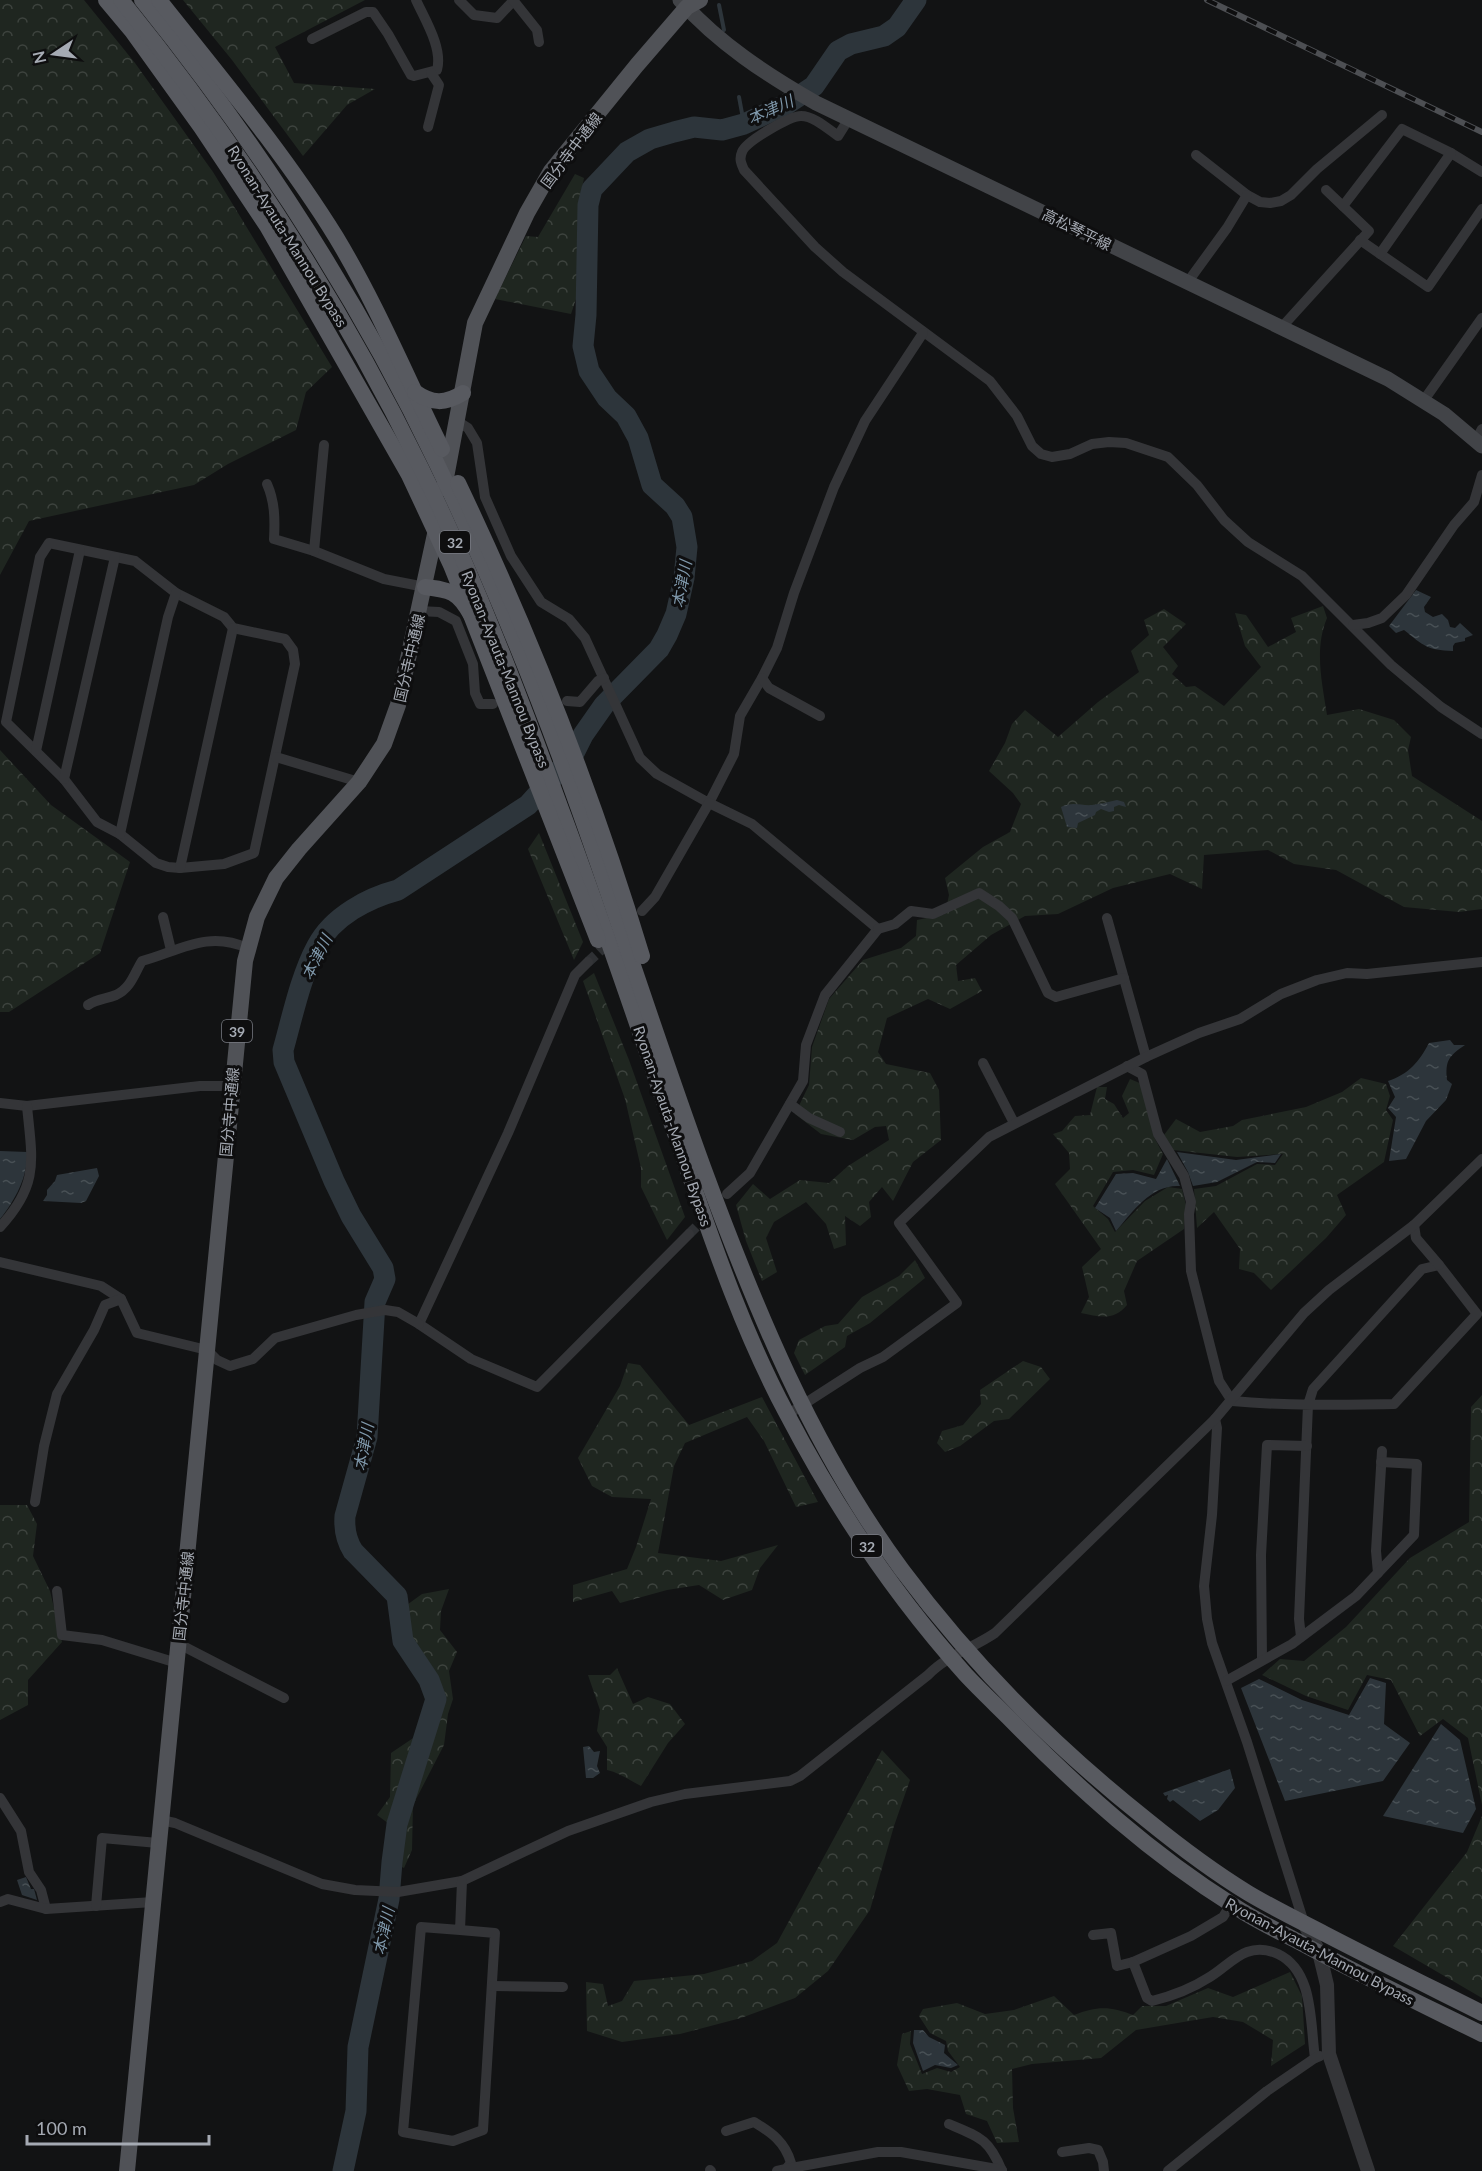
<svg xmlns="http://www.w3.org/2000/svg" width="1482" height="2171" font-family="Lato,'Noto Sans JP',sans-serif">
<defs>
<pattern id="forest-crowns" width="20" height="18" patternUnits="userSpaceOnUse" patternTransform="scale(1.5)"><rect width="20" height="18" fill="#1f2620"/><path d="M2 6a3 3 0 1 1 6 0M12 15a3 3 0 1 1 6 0" fill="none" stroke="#3d433e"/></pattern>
<pattern id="water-ripples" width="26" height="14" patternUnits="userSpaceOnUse" patternTransform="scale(1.5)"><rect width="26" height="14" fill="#2d353b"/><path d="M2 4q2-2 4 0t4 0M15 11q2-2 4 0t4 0" fill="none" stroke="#485055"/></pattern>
</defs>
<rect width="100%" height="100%" fill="#121314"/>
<g fill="url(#forest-crowns)">
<path d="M 0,0 L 84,0 L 135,63 L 213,172 L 332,367 L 306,392 L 296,430 L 228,464 L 194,485 L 29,521 L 0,575 Z"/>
<path d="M 183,0 L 365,0 L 275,47 L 294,83 L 375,89 L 347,105 L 303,156 L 232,60 Z"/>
<path d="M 575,174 L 584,178 L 578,208 L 580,287 L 571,314 L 495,299 L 526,236 L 538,237 Z"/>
<path d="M 1323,606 L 1327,618 C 1314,649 1322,682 1327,715 L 1359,709 L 1394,720 L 1411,737 L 1408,750 L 1412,776 L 1482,821 L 1482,909 L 1459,912 L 1404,907 L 1336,870 L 1294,864 L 1268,850 L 1204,855 L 1202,889 L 1170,874 L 1113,888 L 1058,914 L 1025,916 L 991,935 L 956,965 L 958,981 L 975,978 L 982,991 L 950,1009 L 928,999 L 887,1018 L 878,1052 L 886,1064 L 930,1073 L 939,1090 L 941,1140 L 913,1162 L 893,1201 L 882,1187 L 869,1202 L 871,1217 L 860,1226 L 845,1216 L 846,1245 L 834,1249 L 826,1224 L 806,1202 L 774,1222 L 766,1238 L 777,1272 L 762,1281 L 746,1241 L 736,1205 L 753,1184 L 770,1199 L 800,1180 L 829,1183 L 848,1166 L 889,1140 L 886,1126 L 875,1127 L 853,1140 L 821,1134 L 795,1114 L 809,1085 L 812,1047 L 829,999 L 863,960 L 901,948 L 916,936 L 917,920 L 945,914 L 949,895 L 945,878 L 983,847 L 1010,832 L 1021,804 L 1013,793 L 989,771 L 1005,743 L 1012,724 L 1025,710 L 1058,737 L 1098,702 L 1139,672 L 1131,651 L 1149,635 L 1144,620 L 1164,609 L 1186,624 L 1163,647 L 1178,666 L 1172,674 L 1186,687 L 1195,686 L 1224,706 L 1261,667 L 1245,646 L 1235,613 L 1246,615 L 1268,647 L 1296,632 L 1291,618 Z"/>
<path d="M 0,750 L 51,805 L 130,862 L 100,953 L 9,1012 L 0,1012 Z"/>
<path d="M 539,833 L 583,942 L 574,960 L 528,849 Z"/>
<path d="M 594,973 L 629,1060 L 685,1217 L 667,1240 L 641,1187 L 641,1168 L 625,1099 L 583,981 Z"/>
<path d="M 1361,1078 L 1386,1084 L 1390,1096 L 1386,1110 L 1393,1120 L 1384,1162 L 1337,1195 L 1346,1215 L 1326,1238 L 1271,1290 L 1254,1273 L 1239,1269 L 1240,1249 L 1214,1212 L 1197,1228 L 1194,1189 L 1216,1186 L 1257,1164 L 1275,1165 L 1283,1154 L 1237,1157 L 1173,1150 L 1164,1135 L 1176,1119 L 1200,1132 L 1233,1126 L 1242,1120 L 1306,1107 L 1342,1092 Z"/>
<path d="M 1130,1079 L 1142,1084 L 1154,1137 L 1163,1154 L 1154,1175 L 1133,1170 L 1113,1172 L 1093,1206 L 1108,1219 L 1115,1232 L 1145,1201 L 1168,1187 L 1182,1189 L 1186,1205 L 1184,1229 L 1137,1261 L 1124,1291 L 1127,1305 C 1114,1321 1100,1317 1081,1313 L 1089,1297 L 1082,1267 L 1101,1249 L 1055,1184 L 1070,1169 L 1069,1153 L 1053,1134 L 1062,1131 L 1075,1116 L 1090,1115 L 1097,1087 L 1107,1087 L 1105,1099 L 1114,1104 L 1123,1118 L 1129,1113 L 1122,1096 Z"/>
<path d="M 915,1260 L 925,1278 L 870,1323 L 847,1336 L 845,1347 L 805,1375 L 794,1353 L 799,1340 L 825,1326 L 838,1324 L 862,1297 L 899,1276 Z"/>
<path d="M 1023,1361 L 1041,1367 L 1050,1379 L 1009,1419 L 994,1421 L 960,1446 L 945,1452 L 937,1443 L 942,1431 L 963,1425 L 981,1404 L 980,1390 Z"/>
<path d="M 628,1363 L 640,1365 L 689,1425 L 762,1397 L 818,1502 L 796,1507 L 764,1441 L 747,1417 L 685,1443 L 674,1466 L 658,1553 L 721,1561 L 778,1545 L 760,1568 L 752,1590 L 723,1600 L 699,1585 L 667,1590 L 620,1603 L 612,1591 L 573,1602 L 573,1585 L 627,1569 L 636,1547 L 651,1499 L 612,1497 L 592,1486 L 578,1458 L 620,1386 Z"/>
<path d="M 1482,1395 L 1482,1805 L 1468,1738 L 1443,1719 L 1420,1736 L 1391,1680 L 1367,1675 L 1348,1710 L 1306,1696 L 1262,1675 L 1280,1659 L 1304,1661 L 1346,1627 L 1410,1558 L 1469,1522 L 1471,1407 Z"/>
<path d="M 0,1505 L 27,1505 L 37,1524 L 33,1556 L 50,1591 L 62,1642 L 28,1680 L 28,1705 L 0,1720 Z"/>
<path d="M 449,1589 L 441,1611 L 440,1630 L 457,1652 L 449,1671 L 453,1699 L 448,1714 L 444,1745 L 413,1805 L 412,1850 L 404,1868 L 394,1863 L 400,1832 L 377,1815 L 390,1797 L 391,1753 L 434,1724 L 440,1700 L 433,1680 L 410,1645 L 405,1627 L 404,1607 L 422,1594 Z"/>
<path d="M 617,1668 L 633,1704 L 648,1697 L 670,1704 L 685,1724 L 668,1743 L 641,1786 C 629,1780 620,1773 607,1770 L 607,1747 L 597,1731 L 600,1710 L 588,1675 L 610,1675 Z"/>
<path d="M 882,1750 L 910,1780 L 894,1826 L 870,1910 L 828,1971 L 795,1998 L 741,2018 L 680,2034 L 622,2042 L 587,2031 L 586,1982 L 603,1984 L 608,2006 L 622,2001 L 634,1981 L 704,1974 L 752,1961 L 777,1943 Z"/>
<path d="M 1482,1816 L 1482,1998 L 1393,1946 L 1467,1852 Z"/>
<path d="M 1290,1972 L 1302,1996 L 1305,2044 L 1271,2066 L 1273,2040 L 1243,2022 L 1213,2017 L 1136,2030 L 1101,2058 L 1032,2064 L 1012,2069 L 1013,2108 L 1019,2142 L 997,2143 L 987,2121 L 966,2114 L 960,2095 L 927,2089 L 909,2091 L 897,2065 L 902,2034 L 911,2031 L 910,2044 L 922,2074 L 937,2068 L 951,2072 L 960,2067 L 948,2051 L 946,2041 L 930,2033 L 919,2016 L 923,2009 L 957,2003 L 985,2014 L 1014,2010 L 1054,1996 L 1074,2015 C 1097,2006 1110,2006 1133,2015 L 1142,2006 L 1166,2006 L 1208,1988 L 1233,1997 Z"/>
</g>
<g fill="url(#water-ripples)">
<path d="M 1416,590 L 1431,597 L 1424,607 L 1425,612 L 1433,617 L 1442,614 L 1448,620 L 1450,627 L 1455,628 L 1460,623 L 1473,635 L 1465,638 L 1465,641 L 1455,643 L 1453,646 L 1453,651 C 1427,650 1424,646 1404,630 L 1396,633 L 1389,626 Z"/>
<path d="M 1117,800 L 1124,802 L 1126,807 L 1119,805 L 1114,807 L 1114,811 L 1109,812 L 1101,809 L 1096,812 L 1095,815 L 1078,823 L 1077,828 L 1067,827 L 1061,807 C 1073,801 1081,806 1092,805 C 1100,804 1108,802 1117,800 Z"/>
<path d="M 1450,1040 L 1454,1045 L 1465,1045 C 1449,1056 1445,1060 1447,1080 L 1452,1084 L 1446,1100 L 1426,1121 L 1406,1159 L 1389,1161 L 1396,1117 L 1388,1108 L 1395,1097 L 1388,1081 C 1409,1074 1419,1062 1429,1043 Z"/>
<path d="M 0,1151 L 27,1152 C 28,1177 15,1200 0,1219 Z"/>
<path d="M 1177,1152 L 1236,1160 L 1281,1154 L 1275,1163 L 1257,1162 L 1217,1182 L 1193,1186 L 1188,1172 Z"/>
<path d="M 1167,1159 L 1180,1186 C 1152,1184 1133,1211 1116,1231 L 1110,1218 L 1095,1208 L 1116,1174 L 1133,1173 L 1156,1179 Z"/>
<path d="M 97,1168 L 99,1176 L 86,1201 L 81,1203 L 43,1201 L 47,1195 L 47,1190 L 55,1181 L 57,1175 Z"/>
<path d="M 1370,1678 L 1386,1683 L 1384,1724 L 1410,1743 L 1383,1781 L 1285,1801 L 1241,1688 L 1259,1679 L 1302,1700 L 1349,1715 Z"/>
<path d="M 1441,1724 L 1460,1740 L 1476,1809 L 1463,1833 L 1383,1816 Z"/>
<path d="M 589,1746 L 594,1752 L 600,1751 L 597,1766 L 600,1773 L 593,1778 L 586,1778 L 583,1747 Z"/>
<path d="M 1230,1769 L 1235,1788 L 1218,1810 L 1200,1821 L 1173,1800 L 1170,1802 L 1167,1799 L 1168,1795 L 1165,1796 L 1163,1793 Z"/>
<path d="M 26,1877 L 31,1889 L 34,1889 L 37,1900 L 22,1895 L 17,1880 Z"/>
<path d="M 914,2030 L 923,2030 L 929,2037 L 945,2045 L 944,2053 L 958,2065 L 951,2068 L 935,2065 L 923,2071 L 913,2043 Z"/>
</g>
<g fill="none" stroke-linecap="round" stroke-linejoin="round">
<g stroke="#2d353b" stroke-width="4">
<path d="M 719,5 L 724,30"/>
<path d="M 739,97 L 744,124"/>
</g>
<path stroke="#2d353b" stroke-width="21" d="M 343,2171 L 356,2111 L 358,2047 L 389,1899 L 392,1862 L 397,1824 L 436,1699 L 429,1680 L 403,1641 L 397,1596 L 353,1551 C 346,1540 344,1529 345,1516 L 367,1437 L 375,1302 L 385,1279 L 383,1268 L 351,1216 L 334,1181 L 284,1062 L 283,1050 C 292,1018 301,975 317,946 C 333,916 368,898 398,890 L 528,805 L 573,755 L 583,735 L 604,705 L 659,649 L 667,635 L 676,614 L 684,578 L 687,547 L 682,517 L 675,506 L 652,485 L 638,438 L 626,416 L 607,398 L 589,371 L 583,346 L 586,315 L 588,205 L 592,189 L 627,152 L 650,139 L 674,132 L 694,127 L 722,130 L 744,124 L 787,104 L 814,86 L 838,51 L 851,44 L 884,36 L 897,27 L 916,0"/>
<g stroke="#2f3134" stroke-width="10" stroke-dasharray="10 5" stroke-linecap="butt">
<path d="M 588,962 L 612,940"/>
<path d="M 689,1234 L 708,1215"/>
</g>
<g stroke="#343538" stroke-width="10">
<path d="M 459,0 L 474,15 L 497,18 L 514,0"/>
<path d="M 513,0 L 537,30 L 539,42"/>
<path d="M 312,39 L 366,12 L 373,12 L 388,34 L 411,75 L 414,76 L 437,70 C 443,48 425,20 416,0"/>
<path d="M 848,120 L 838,136 C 828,129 814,116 801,116 C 790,116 746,141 742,152 C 739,159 741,163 744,170 L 815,247 L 843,272 L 990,381 L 1017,416 L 1032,446 L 1041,454 L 1052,457 L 1070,454 L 1092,444 L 1109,442 L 1126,443 L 1168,457 L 1197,485 L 1224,520 L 1248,542 L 1302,576 L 1391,665 L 1441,707 L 1482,734"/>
<path d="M 428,127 L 439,85 L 431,73"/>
<path d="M 1196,155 L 1247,195 L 1260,202 L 1270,203 L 1281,201 L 1291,195 L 1317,169 L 1382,115"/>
<path d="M 1343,206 L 1402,129 L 1451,153 L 1482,172"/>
<path d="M 1360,240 L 1428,287 L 1482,209"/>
<path d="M 1380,254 L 1451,153"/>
<path d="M 1187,283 L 1227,228 L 1247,195"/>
<path d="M 1281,328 L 1369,231 L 1326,190"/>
<path d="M 1424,400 L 1482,318"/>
<path d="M 457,421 L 468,428 L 477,443 L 485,497 L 511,556 L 541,602 L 569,619 L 585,638 L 640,758 L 657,774 L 709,803 L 734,754 L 740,716 L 762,678 L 777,648 L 794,593 L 834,487 L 865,421 L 923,333"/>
<path d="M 1476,440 L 1482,429"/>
<path d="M 267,484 C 275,502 275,520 274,539 L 314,551 L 384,579 L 425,587"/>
<path d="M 49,543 L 135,561 L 176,593 L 224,617 L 233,628 L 285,639 L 293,650 L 295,664 L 254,853 L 224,864 L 180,868 L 168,867 L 156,863 L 120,834 L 97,822 L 64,779 L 6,722 L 40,557 Z"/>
<path d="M 314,551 L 324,445"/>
<path d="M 419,611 L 439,612 L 456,621 L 473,664 L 475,693 L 480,704 L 493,704"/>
<path d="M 1353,625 L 1368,623 L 1382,618 L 1406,595 L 1454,525 L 1474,502 L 1482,475"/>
<path d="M 762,678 L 769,688 L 820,716"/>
<path d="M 567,701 L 580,702 L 598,681 L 604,678"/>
<path d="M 36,751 L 80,550"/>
<path d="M 276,757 L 359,782"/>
<path d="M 64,779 L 115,557"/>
<path d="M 120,834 L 168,617 L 176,593"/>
<path d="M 180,868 L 233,628"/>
<path d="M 642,911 L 655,897 L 709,803 L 752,824 L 878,929 L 825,995 L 806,1045 L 803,1081 L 750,1173 L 727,1194"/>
<path d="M 163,917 L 171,950"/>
<path d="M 1107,918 L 1146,1057"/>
<path d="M 878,929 L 895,924 L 911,911 L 933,914 L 979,893 L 999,906 L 1012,918 L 1048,993 L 1056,997 L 1124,978"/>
<path d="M 588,962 L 575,975 L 508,1133 L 419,1324 L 471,1359 L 537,1387 L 689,1234"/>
<path d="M 88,1005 C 97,999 106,999 116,995 C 131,988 134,974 142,961 C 179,951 208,930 247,948"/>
<path d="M 983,1063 L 1014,1123"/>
<path d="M 1127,1066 L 1142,1074 L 1158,1134 L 1184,1176 L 1191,1202 L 1189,1214 L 1191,1271 L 1219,1381 L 1232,1401 C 1286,1406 1340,1405 1394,1404 L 1477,1314 L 1439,1265 L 1422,1269 L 1313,1389 L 1308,1405 L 1299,1619 L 1301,1637"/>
<path d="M 0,1103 L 27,1106 L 200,1086 L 232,1086"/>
<path d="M 790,1104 L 809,1118 L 840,1132"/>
<path d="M 1414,1225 L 1416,1238 L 1439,1265"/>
<path d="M 0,1227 C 40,1184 32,1159 27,1106"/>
<path d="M 0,1262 L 101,1286 L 121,1299"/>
<path d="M 787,1415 L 860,1368 L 883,1357 L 957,1303 L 899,1223 L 989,1137 L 1146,1057 L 1199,1033 L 1240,1019 L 1281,994 L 1317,980 L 1347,973 L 1367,974 L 1482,962"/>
<path d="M 1215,1419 L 1217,1428 L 1212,1515 L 1204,1586 L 1207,1619 L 1212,1643 L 1247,1742 L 1304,1923"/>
<path d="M 35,1502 L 44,1446 L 57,1394 L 94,1330 L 105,1305 L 121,1299 L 137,1333 L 207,1350 L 217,1360 L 230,1366 L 253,1359 L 275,1338 L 356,1315 L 385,1310 L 398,1312 L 419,1324"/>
<path d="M 1378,1573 L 1376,1551 L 1382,1451"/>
<path d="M 57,1591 L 62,1635 L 102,1640 L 177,1663"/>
<path d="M 179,1644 L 284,1698"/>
<path d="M 1262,1660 L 1261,1555 L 1267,1445 L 1307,1446"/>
<path d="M 1226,1681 L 1292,1644 L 1356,1596 L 1414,1535 L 1417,1464 L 1381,1462"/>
<path d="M 0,1798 L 21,1831 L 29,1872 L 41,1890 L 46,1909"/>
<path d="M 161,1820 L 175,1823 L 322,1884 L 355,1890 L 398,1892 L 462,1881 L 568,1831 L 651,1802 L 685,1794 L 790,1781 L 800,1776 L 928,1675 C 946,1656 973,1648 995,1633 L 1215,1419 L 1304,1313 L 1329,1290 L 1414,1225 L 1482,1159"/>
<path d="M 0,1902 L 8,1899 L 46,1909 L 153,1902"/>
<path d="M 96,1906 L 102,1838 L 158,1843"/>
<path d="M 460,1930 L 495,1933 L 483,2130 L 453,2141 L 403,2132 L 421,1927 L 460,1930 L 462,1881"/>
<path d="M 1093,1935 L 1111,1933 L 1117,1966 L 1133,1962 L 1191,1936 L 1223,1917 L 1231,1904"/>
<path d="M 1133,1962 L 1147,1998 L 1152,2001 C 1172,1996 1191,1989 1208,1978 C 1221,1971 1233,1957 1247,1952 C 1258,1948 1267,1949 1278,1954 C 1314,1971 1310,2023 1315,2058"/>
<path d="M 492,1986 L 563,1987"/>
<path d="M 949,2124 C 980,2137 989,2139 1002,2171"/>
<path d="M 726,2131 L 754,2122 C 772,2133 785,2142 791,2163 L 786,2169 L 777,2171"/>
<path d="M 1062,2152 L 1089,2148 L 1098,2150 L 1103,2162 L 1104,2171"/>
<path d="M 786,2169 L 878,2152 L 901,2152 L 1002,2170"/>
<path d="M 710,2170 L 711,2171"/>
<path d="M 1168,2171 L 1267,2091 L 1315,2058 L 1320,2056"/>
</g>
<path stroke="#343538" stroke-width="14" d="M 1304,1923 L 1319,1952 L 1327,1985 L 1329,2054 L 1368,2171"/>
<path stroke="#424448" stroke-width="15" d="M 680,0 C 718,43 767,75 816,103 L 1388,379 L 1444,414 L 1482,446"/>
<g stroke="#505257" stroke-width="16">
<path d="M 444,488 L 475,323 L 527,213 L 551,171 L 637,65 L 687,7 L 700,0"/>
<path d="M 127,2171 L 245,961 L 257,917 L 276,878 L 299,849 L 359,782 L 384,744 L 398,705 L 437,525"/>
</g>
<g stroke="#585a60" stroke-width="16">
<path d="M 106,0 L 132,31 L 201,127 L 267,226 L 409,475 L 451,565 L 471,615"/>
<path d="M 121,0 C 238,144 340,302 421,468 C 475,578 519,694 561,809 C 604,924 642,1040 683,1156 C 713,1243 743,1332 787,1414 C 835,1506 896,1597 966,1675 C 980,1690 996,1705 1011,1720 C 1079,1789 1151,1854 1234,1906 C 1255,1920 1278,1931 1301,1943 C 1360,1975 1421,2004 1482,2034"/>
<path d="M 142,0 C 256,142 359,300 437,464 C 491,577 538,694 580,812 C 622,930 660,1049 703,1167 C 755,1308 812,1448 902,1570 C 972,1664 1055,1747 1147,1820 C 1179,1846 1212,1871 1248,1893 C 1273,1908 1300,1921 1325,1934 C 1377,1961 1430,1987 1482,2013"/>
<path d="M 159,0 C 220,77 284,153 336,237 C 377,305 407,378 442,449"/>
<path d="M 415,392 C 432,404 445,404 463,393"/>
<path d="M 458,483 C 531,636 593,794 642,956"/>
<path d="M 425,587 C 450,590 458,591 471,615 L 598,940"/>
</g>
<g stroke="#4d4f53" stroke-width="6">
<path id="rail" d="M 1207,0 L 1482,132"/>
</g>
<use href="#rail" stroke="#0e0e0f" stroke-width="4" stroke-dasharray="11" stroke-linecap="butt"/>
</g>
<g text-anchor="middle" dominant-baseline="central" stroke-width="6" stroke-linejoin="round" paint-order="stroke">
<g fill="#0e0e0f" stroke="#787b82" stroke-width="1.5">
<rect x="440" y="531" width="30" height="22" rx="4.5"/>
<rect x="222" y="1020" width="30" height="22" rx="4.5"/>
<rect x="852" y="1535" width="30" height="22" rx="4.5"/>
</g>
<g font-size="14" font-weight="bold" fill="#a5aab3">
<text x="455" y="542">32</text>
<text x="237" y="1031">39</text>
<text x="867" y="1546">32</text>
</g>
<g font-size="15" fill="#a5aab3" stroke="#0e0e0f">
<text transform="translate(571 150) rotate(-53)">国分寺中通線</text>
<text transform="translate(1077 229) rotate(26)">高松琴平線</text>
<text transform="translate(288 236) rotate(58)">Ryonan-Ayauta-Mannou Bypass</text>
<text transform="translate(409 658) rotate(-77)">国分寺中通線</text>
<text transform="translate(506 669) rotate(68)">Ryonan-Ayauta-Mannou Bypass</text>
<text transform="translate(229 1112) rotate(-85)">国分寺中通線</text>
<text transform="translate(673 1126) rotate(71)">Ryonan-Ayauta-Mannou Bypass</text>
<text transform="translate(183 1596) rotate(-84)">国分寺中通線</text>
<text transform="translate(1320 1951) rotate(28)">Ryonan-Ayauta-Mannou Bypass</text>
</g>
<g font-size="16" font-style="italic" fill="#7f98ab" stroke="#0e0e0f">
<text transform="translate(770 109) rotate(-24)">本津川</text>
<text transform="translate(681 584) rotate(-80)">本津川</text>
<text transform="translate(316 957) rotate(-63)">本津川</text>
<text transform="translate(363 1447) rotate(-80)">本津川</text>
<text transform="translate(383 1931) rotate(-78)">本津川</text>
</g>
</g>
<g transform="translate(54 54) rotate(257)" stroke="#0e0e0f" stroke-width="4.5" paint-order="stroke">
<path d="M0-4.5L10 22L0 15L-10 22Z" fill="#a5aab3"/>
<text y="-9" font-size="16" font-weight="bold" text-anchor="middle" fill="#a5aab3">N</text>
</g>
<path d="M27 2135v9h182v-9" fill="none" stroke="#a5aab3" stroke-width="3"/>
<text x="36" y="2135" font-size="18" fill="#a5aab3" stroke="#0e0e0f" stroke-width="4.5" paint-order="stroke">100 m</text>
</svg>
